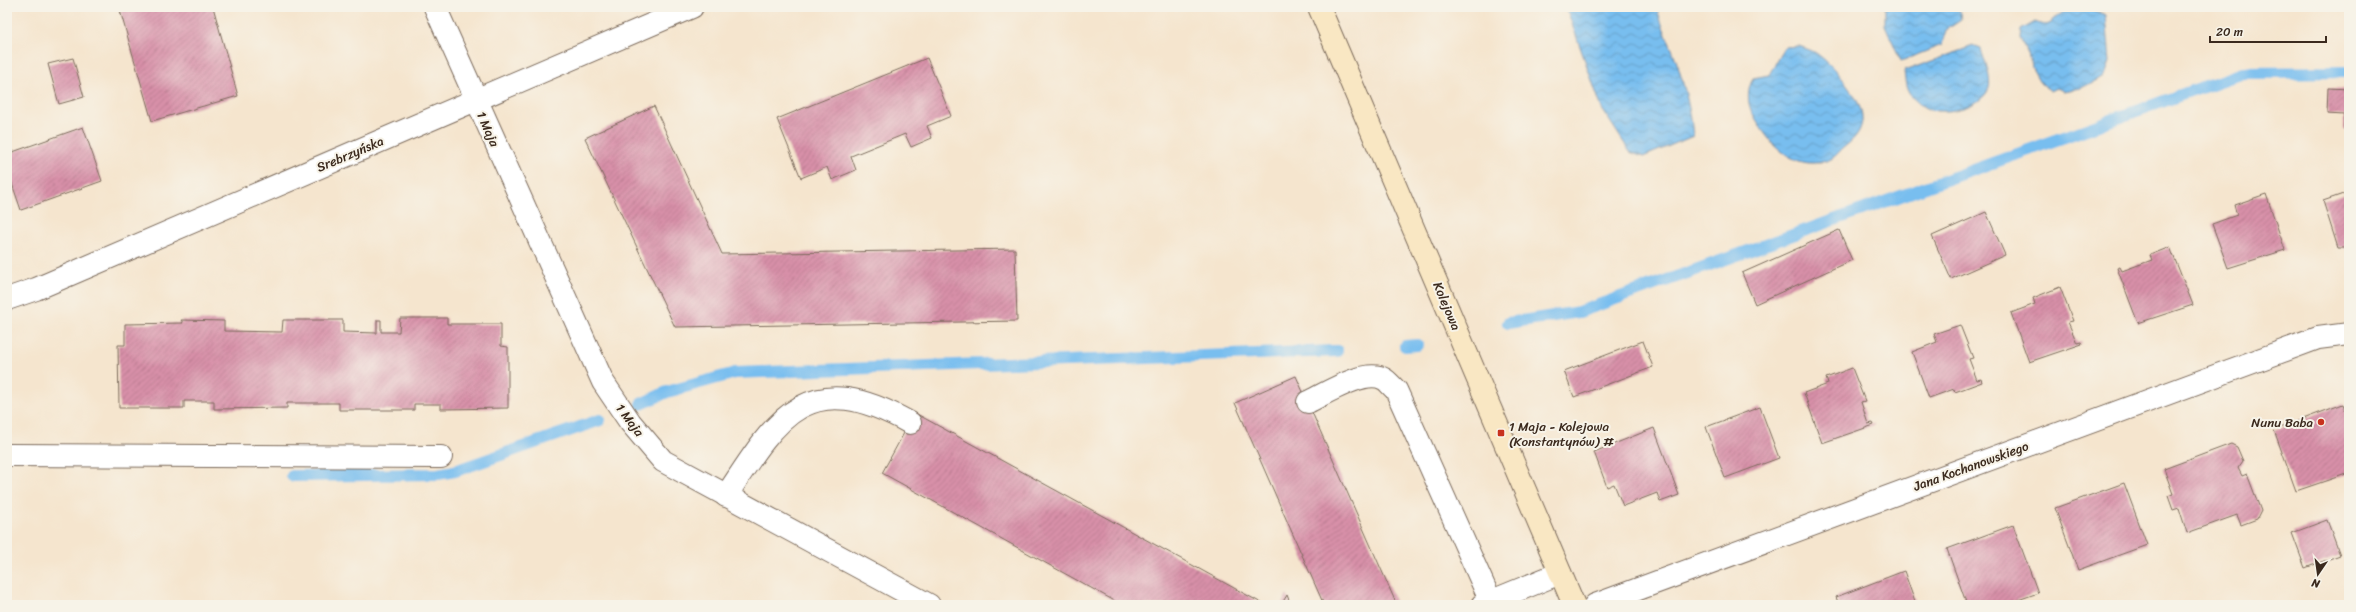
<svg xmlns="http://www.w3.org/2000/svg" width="2356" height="612" font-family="Sriracha,sans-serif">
<defs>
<pattern id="water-waves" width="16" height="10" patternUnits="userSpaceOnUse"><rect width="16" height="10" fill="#78beef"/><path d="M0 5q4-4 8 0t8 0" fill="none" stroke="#649bc1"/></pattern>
<pattern id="building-hatch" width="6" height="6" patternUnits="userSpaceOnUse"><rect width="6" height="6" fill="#d890a9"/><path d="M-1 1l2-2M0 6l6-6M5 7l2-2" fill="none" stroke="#b07689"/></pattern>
</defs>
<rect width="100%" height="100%" fill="#f7f3e8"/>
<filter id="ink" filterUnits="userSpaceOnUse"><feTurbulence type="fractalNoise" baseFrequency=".025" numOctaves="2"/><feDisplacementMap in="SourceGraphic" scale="8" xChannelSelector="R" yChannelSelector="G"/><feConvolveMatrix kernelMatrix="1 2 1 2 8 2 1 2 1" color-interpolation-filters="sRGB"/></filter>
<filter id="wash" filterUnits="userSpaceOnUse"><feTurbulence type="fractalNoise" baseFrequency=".012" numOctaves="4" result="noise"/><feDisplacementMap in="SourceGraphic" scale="16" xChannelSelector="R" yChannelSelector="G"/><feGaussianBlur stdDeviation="0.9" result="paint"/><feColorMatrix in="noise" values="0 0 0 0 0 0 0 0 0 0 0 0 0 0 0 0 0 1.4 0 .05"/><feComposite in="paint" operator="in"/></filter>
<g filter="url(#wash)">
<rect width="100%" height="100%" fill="#f5e5ce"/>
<g fill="url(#water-waves)" stroke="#5a7486">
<path d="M 1566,7 L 1657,7 C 1661,26 1670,42 1676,60 C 1684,85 1691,110 1693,136 L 1643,157 L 1630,152 L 1602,109 Z"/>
<path d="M 1957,7 L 1960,13 L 1961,20 L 1946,30 L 1942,45 L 1901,61 L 1885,25 L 1885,7 Z"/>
<path d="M 2084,7 L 2106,15 L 2110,61 L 2105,76 L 2081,88 L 2063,91 L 2057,88 L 2051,91 L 2041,84 L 2032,68 L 2031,62 L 2020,38 L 2021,30 L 2035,22 C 2053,29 2049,21 2062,13 C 2068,9 2078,9 2084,7 Z"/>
<path d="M 1799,46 C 1804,48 1811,50 1816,53 C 1832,64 1865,100 1862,122 C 1860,134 1852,141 1843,148 C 1839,152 1834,158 1829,160 C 1800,171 1776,151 1761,128 C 1749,111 1744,97 1753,78 L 1769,75 L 1784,47 Z"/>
<path d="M 1973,46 L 1981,49 C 1984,60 1992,78 1989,88 C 1982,108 1941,117 1924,107 C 1920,104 1913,99 1910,95 C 1905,88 1905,79 1904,71 Z"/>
</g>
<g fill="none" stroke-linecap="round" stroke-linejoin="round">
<g stroke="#78beef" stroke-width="12">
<path d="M 1508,323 L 1579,312 L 2242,73 L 2349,72"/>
<path d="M 1405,346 L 1417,345"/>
<path d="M 641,404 L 667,392 L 735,373 L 1337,351"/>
<path d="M 292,476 L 438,474 L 455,471 L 600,420"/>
</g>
</g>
<g id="blocks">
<g fill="url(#building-hatch)">
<path d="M 119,7 L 213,7 L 238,96 L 152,121 Z"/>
<path d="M 73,58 L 84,97 L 59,104 L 48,64 Z"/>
<path d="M 927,58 L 951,116 L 927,126 L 932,138 L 911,147 L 905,134 L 851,156 L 856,170 L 832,180 L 827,167 L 801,178 L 777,119 Z"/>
<path d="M 2328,88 L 2349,89 L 2349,130 L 2344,130 L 2344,115 L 2327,114 Z"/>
<path d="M 654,106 L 722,254 L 1015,249 L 1017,321 L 675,327 L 585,138 Z"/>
<path d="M 83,127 L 102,181 L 21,210 L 7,169 L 7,154 Z"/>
<path d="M 2349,192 L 2349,248 L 2338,248 L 2323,201 Z"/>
<path d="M 2266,194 L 2285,250 L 2228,268 L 2212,224 L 2237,215 L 2234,205 Z"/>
<path d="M 1986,212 L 2005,255 L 1951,279 L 1932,236 Z"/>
<path d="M 1839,230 L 1852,260 L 1755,304 L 1742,273 Z"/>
<path d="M 2170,247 L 2193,305 L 2138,323 L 2117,268 L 2120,267 L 2122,271 L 2152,260 L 2150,255 Z"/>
<path d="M 2060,287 L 2073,321 L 2068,322 L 2077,343 L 2081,342 L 2082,344 L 2029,362 L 2011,313 L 2035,304 L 2033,298 Z"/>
<path d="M 400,318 L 447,318 L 447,324 L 501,324 L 501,346 L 508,347 L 508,408 L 441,409 L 441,404 L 414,404 L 414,410 L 339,410 L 339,403 L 287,403 L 287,408 L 214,409 L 214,401 L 184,401 L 184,408 L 119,408 L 118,345 L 125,345 L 125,324 L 183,323 L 181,320 L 224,321 L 224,331 L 282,332 L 283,320 L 343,320 L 343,332 L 377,333 L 377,320 L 381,320 L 381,332 L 399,332 Z"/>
<path d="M 1960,325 L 1973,358 L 1969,359 L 1977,380 L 1981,379 L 1982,382 L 1955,392 L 1954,389 L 1929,398 L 1912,352 L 1937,342 L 1934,334 Z"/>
<path d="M 1643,341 L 1653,367 L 1574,397 L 1564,371 Z"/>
<path d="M 1852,368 L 1865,401 L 1861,402 L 1868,424 L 1873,423 L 1874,425 L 1822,443 L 1804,393 L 1828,384 L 1826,378 Z"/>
<path d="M 1296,376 L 1396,603 L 1392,605 L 1324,605 L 1235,403 Z"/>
<path d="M 2343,404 L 2349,420 L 2349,473 L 2296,491 L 2274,430 Z"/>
<path d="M 1760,407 L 1779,458 L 1725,478 L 1706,427 Z"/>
<path d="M 915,413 L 1265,605 L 1122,605 L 882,473 Z"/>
<path d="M 1654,428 L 1679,495 L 1660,502 L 1657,493 L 1623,506 L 1614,484 L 1607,487 L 1594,452 Z"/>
<path d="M 2231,444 L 2237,447 L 2243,461 L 2238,468 L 2242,476 L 2247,474 L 2261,511 L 2257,519 L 2241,525 L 2237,515 L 2187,533 L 2179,508 L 2173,510 L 2168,496 L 2173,494 L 2164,469 Z"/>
<path d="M 2124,483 L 2147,545 L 2078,570 L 2055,508 Z"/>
<path d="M 2327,520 L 2340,555 L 2305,568 L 2292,533 Z"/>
<path d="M 2013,525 L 2038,593 L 2004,605 L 1967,605 L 1947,549 Z"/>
<path d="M 1904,571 L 1916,605 L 1839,605 L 1836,597 Z"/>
<path d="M 1287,595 L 1291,605 L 1281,605 Z"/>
</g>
</g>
</g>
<g filter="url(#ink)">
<use href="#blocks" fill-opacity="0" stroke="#7c6b5c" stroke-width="1"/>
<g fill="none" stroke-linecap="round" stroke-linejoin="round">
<g stroke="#7c6b5c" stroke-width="24">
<g id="lane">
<path d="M 1308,402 C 1325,394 1365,368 1384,379 C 1388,381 1392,387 1396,390 L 1491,602"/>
<path d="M 7,455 L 441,457"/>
<path d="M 726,496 C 779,414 809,366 910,423"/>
<path d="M 1482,605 L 1560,573"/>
</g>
</g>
<g stroke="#7c6b5c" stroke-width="24">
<g id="street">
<path d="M 435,7 L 603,382 L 630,422 L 663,461 L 929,605"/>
<path d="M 7,299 L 36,289 L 692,7"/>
<path d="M 1595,605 L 2318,338 L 2349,334"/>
</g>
</g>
<g stroke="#7c6b5c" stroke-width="24">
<path id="secondary" d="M 1319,7 L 1574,605"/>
</g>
<use href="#lane" stroke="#fff" stroke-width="22"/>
<use href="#street" stroke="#fff" stroke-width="22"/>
<use href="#secondary" stroke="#f9e7c3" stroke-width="22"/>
</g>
</g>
<g fill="#c8321e" stroke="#f7f3e8" stroke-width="1.5">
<circle cx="2321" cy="422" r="4"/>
<rect x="1497" y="429" width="8" height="8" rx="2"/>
</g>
<g text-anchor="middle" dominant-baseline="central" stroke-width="4" stroke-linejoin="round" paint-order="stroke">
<g font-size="13" fill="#3b2a1e" stroke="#f7f3e8">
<text transform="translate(488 129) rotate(66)">1 Maja</text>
<text transform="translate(350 154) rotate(-23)">Srebrzyńska</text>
<text transform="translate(1447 306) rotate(67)">Kolejowa</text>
<text transform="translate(630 420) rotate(53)">1 Maja</text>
<text transform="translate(1971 466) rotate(-20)">Jana Kochanowskiego</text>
</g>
<g font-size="13" fill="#3b2a1e" stroke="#f7f3e8" text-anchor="end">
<text x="2313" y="422">Nunu Baba</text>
<text x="1509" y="426" text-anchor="start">1 Maja - Kolejowa<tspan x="1509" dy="15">(Konstantynów) #</tspan></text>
</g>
</g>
<rect width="2356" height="612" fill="none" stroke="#f7f3e8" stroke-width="24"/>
<g transform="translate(2318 574) rotate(193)" stroke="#f7f3e8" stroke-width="3" paint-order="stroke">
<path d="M0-3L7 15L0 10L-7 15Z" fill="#3b2a1e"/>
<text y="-6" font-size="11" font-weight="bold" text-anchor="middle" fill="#3b2a1e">N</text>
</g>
<path d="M2210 36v6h116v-6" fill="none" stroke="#3b2a1e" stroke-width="2"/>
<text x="2216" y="36" font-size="12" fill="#3b2a1e" stroke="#f7f3e8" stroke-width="3" paint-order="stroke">20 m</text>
</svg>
